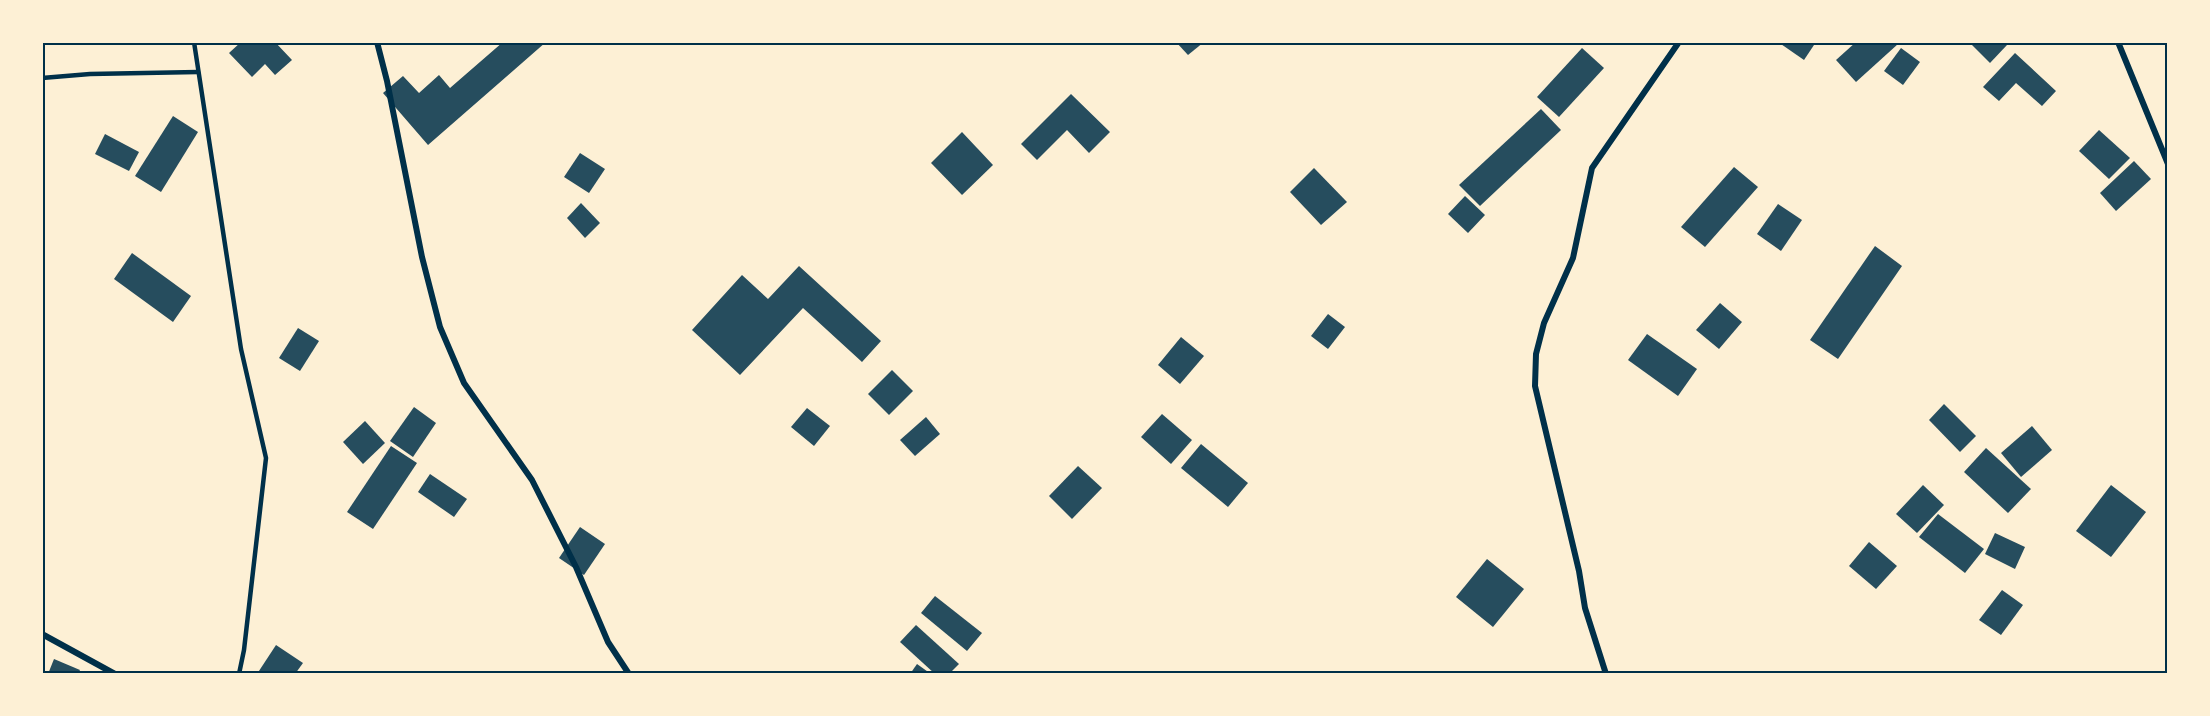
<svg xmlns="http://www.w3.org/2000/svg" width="2210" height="716" font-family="Helvetica,sans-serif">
<rect width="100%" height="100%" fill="#fdf0d5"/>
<g fill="#264d5e">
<path d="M 241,42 L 275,42 L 292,60 L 275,75 L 265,64 L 252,77 L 229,53 Z"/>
<path d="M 503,42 L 546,42 L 428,145 L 383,93 L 403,76 L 419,93 L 439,75 L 450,88 Z"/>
<path d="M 1176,42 L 1204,42 L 1188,55 Z"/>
<path d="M 1778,42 L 1816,42 L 1804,60 Z"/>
<path d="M 1856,42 L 1896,42 L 1898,44 L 1856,82 L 1836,60 Z"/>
<path d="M 1969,42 L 2004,42 L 2007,45 L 1990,63 Z"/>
<path d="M 1582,48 L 1604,68 L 1559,117 L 1537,97 Z"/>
<path d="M 1901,48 L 1920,62 L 1903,85 L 1884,71 Z"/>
<path d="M 2015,53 L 2056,91 L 2042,106 L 2016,83 L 1999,101 L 1983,87 Z"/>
<path d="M 1071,94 L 1110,132 L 1089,153 L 1067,130 L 1037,160 L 1021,144 Z"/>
<path d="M 1541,109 L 1561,130 L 1480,206 L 1459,185 Z"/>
<path d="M 173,116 L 198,132 L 161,192 L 135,176 Z"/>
<path d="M 2099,130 L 2130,158 L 2109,179 L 2079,151 Z"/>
<path d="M 962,132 L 993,165 L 962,195 L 931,163 Z"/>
<path d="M 105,134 L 139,152 L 129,171 L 95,154 Z"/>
<path d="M 580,153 L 605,169 L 589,193 L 564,177 Z"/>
<path d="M 2134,161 L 2151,179 L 2116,211 L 2100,193 Z"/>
<path d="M 1734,167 L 1758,187 L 1705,247 L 1681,227 Z"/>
<path d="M 1314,168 L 1347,202 L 1321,225 L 1290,192 Z"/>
<path d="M 1465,196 L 1485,215 L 1468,233 L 1448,214 Z"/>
<path d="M 581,203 L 600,223 L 585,238 L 567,218 Z"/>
<path d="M 1778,204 L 1802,220 L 1781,251 L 1757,234 Z"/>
<path d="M 1875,246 L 1902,266 L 1838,359 L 1810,340 Z"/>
<path d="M 132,253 L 191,296 L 173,322 L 114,279 Z"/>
<path d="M 799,266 L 881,341 L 862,362 L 803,308 L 740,375 L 692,330 L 742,275 L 768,299 Z"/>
<path d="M 1720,303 L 1742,322 L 1719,349 L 1696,330 Z"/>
<path d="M 1328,314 L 1345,327 L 1328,349 L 1311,336 Z"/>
<path d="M 298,328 L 319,341 L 300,371 L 279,358 Z"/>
<path d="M 1647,334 L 1697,369 L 1678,396 L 1628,360 Z"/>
<path d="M 1181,337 L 1204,356 L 1180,384 L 1158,365 Z"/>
<path d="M 892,370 L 913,391 L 889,415 L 868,394 Z"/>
<path d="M 1944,404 L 1976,436 L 1960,452 L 1929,420 Z"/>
<path d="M 414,407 L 436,423 L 413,457 L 390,441 Z"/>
<path d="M 807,408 L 830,426 L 814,446 L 791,427 Z"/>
<path d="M 1162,414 L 1192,440 L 1171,464 L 1141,437 Z"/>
<path d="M 926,417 L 940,434 L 915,456 L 900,440 Z"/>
<path d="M 365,421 L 385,443 L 363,464 L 343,442 Z"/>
<path d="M 2032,426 L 2052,450 L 2021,477 L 2001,453 Z"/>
<path d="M 1201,444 L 1248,483 L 1228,507 L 1181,468 Z"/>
<path d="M 391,446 L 417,463 L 373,529 L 347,512 Z"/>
<path d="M 1986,448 L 2031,489 L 2008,513 L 1964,472 Z"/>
<path d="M 1078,466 L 1102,488 L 1072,519 L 1049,496 Z"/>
<path d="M 430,474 L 467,499 L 454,517 L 418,492 Z"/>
<path d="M 1923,485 L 1944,505 L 1917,533 L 1896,514 Z"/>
<path d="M 2111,485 L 2146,512 L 2111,557 L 2076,531 Z"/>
<path d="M 1938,514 L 1984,549 L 1965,573 L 1919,537 Z"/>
<path d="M 580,527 L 605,544 L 584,575 L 559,558 Z"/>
<path d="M 1995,533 L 2025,547 L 2015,569 L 1985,554 Z"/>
<path d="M 1869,542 L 1897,566 L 1876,589 L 1849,566 Z"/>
<path d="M 1487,559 L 1524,589 L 1493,627 L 1456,597 Z"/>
<path d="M 2002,590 L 2023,605 L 2001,635 L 1979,620 Z"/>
<path d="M 935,596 L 982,633 L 967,651 L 921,613 Z"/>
<path d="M 916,625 L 959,664 L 949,674 L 935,674 L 900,642 Z"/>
<path d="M 276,645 L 303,663 L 295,674 L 257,674 Z"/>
<path d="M 54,659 L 80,670 L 78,674 L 48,674 Z"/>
<path d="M 917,664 L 931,674 L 910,674 Z"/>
</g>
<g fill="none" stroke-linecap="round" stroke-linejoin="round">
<g stroke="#003049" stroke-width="4.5">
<path d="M 194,42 L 241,349 L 266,458 L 244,650 L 239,674"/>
<path d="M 42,78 L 90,74 L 198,72"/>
</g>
<g stroke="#003049" stroke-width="6">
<path d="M 377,42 L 387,81 L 422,257 L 440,327 L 464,383 L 532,480 L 576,567 L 608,642 L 629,674"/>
<path d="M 2118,42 L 2168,164"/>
<path d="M 42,634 L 115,674"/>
<path d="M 1606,674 L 1585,608 L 1579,571 L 1535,386 L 1536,354 L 1544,323 L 1573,258 L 1592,168 L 1679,42"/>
</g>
</g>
<rect width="2210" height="716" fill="none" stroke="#fdf0d5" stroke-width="87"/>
<rect x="44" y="44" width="2122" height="628" fill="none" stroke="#003049" stroke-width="2"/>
</svg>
